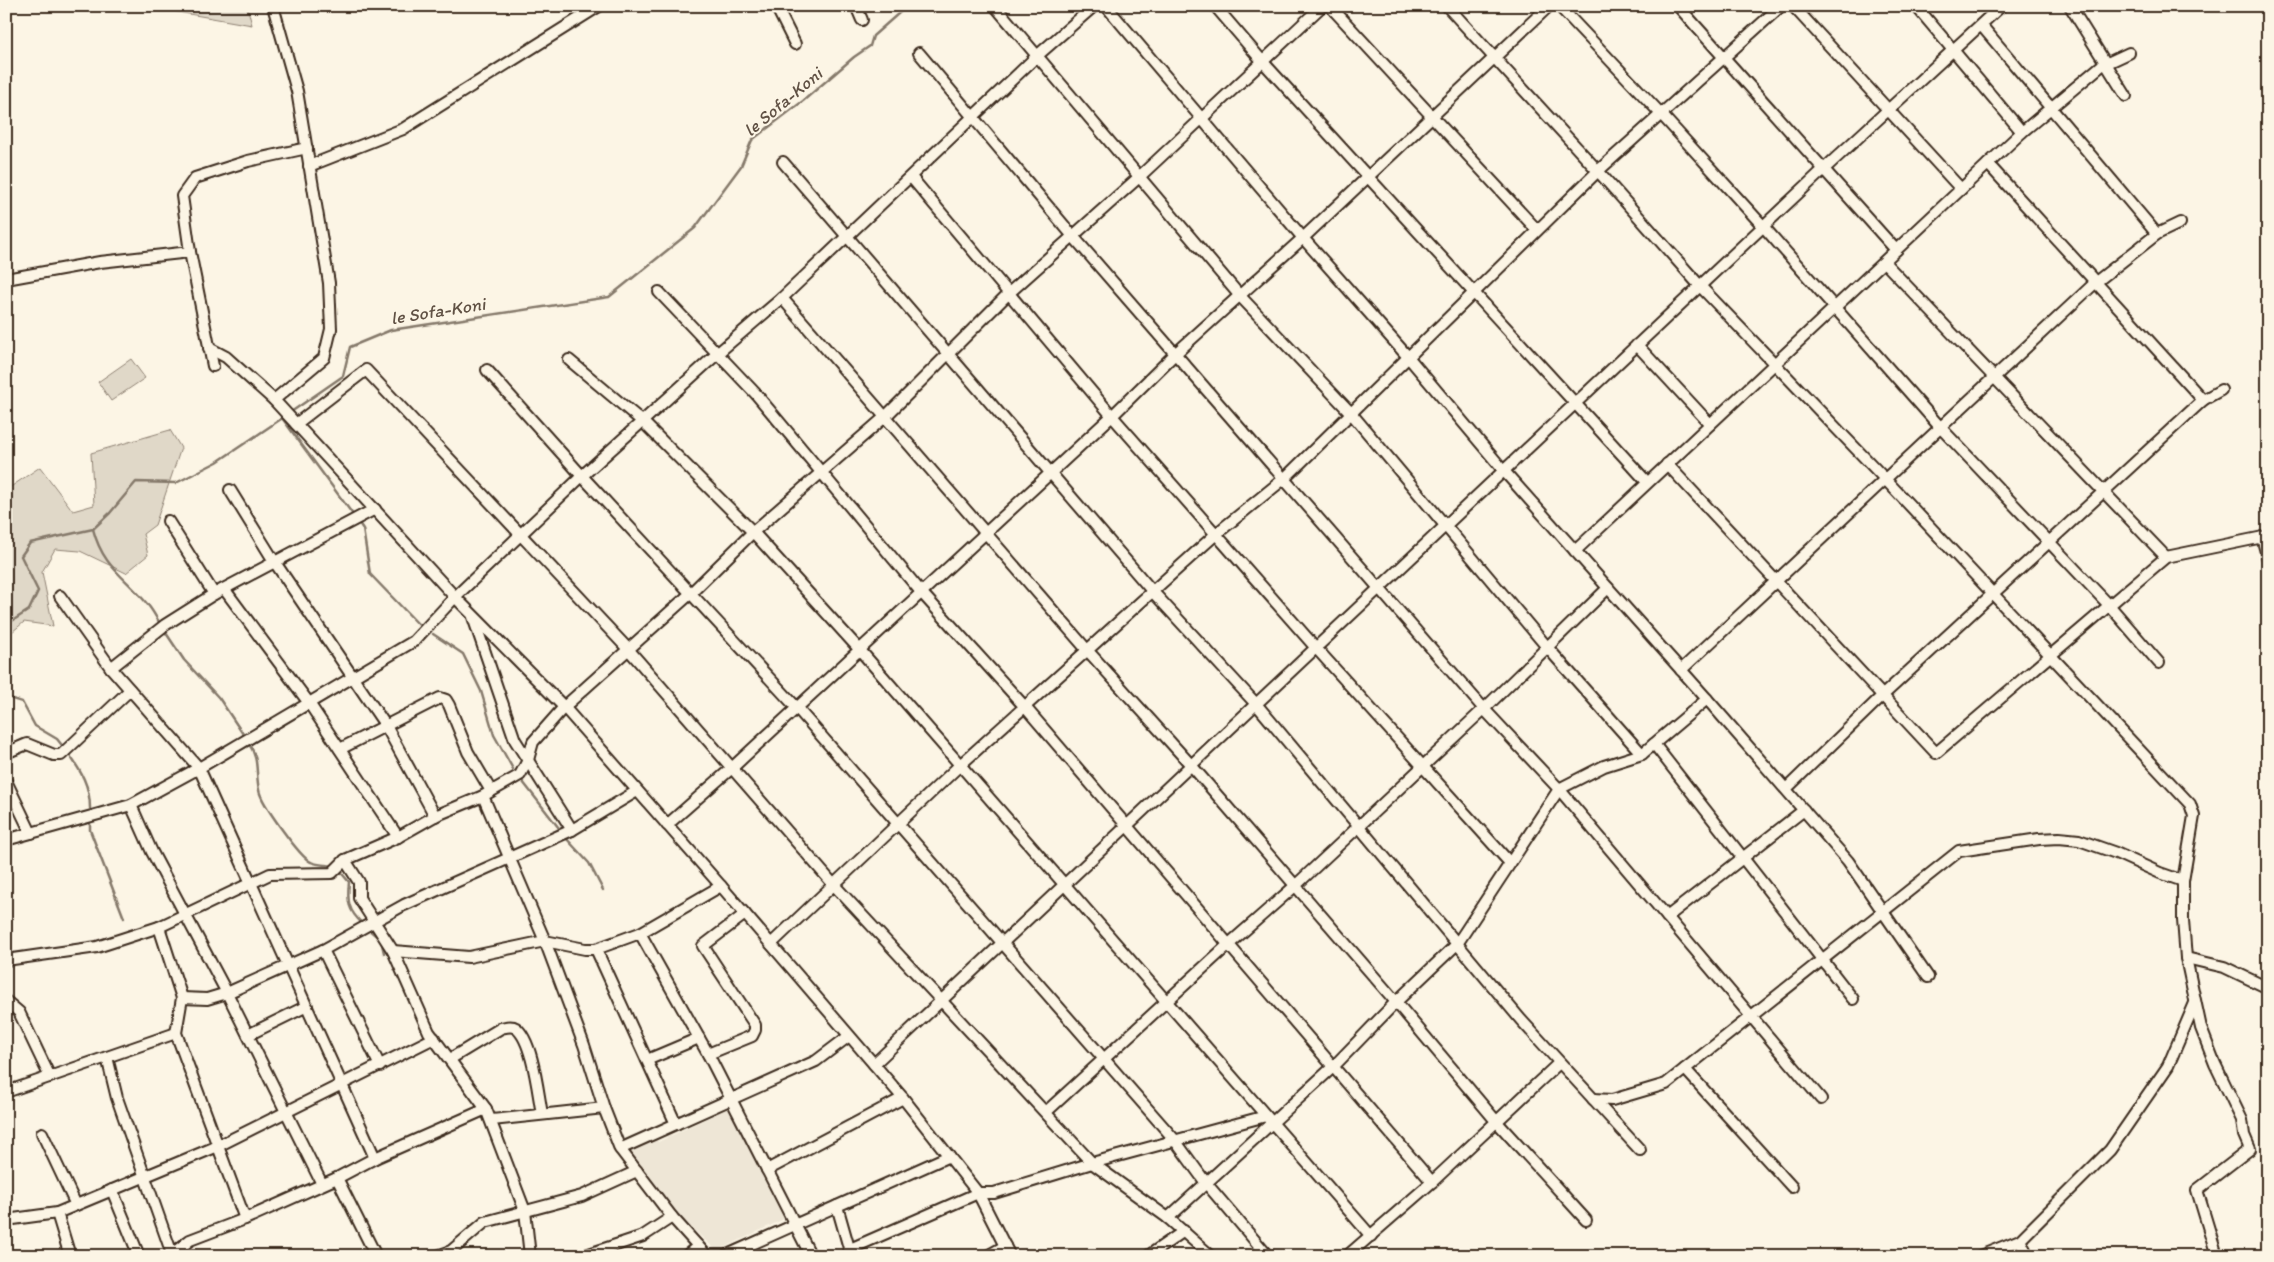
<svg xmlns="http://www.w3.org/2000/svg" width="2274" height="1262" font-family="Itim,sans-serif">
<rect width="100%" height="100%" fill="#fcf5e5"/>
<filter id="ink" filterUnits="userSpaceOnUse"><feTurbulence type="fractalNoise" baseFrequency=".02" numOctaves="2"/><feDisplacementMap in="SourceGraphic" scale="10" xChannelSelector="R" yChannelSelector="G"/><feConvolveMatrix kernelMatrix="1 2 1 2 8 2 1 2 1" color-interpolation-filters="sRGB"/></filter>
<g filter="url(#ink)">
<path fill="#eee6d6" d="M 728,1108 L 784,1219 L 717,1251 L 673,1211 L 627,1153 L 656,1138 L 658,1142 Z"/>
<g fill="#e0d8c8" stroke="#8e8173">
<path d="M 143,6 L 247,6 L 252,25 Z"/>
<path d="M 131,359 L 145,378 L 111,401 L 98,382 Z"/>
<path d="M 170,430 L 181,448 L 155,525 L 143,534 L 148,555 L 126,573 L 80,551 L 55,549 L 42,572 L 53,626 L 24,622 L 6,637 L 6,490 L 40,467 L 73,511 L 94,505 L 91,453 Z"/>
</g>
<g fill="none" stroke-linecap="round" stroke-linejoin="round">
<g stroke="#85796b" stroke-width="2.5">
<path d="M 291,412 L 343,376 L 350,347 L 391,330 L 609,297 L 695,228 L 741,166 L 752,140 L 803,101 L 854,57 L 870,46 L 873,36 L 907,6"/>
<path d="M 282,418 L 354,516"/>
<path d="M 357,520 L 363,529 L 370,574 L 420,626"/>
<path d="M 93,529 C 103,568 126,577 148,605 C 153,611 157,619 161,625"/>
<path d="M 6,625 L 29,610 L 38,591 L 21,556 L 30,543 L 93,529 L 110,513 L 136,482 L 176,483 L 217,462 L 284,417"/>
<path d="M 164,630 L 184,660 L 219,698 L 245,737"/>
<path d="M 433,634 L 463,654 L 481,691 L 494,735 L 513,769"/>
<path d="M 6,697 L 22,702 L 35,726 L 57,739 L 65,749"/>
<path d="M 248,742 C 260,760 255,770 259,790 C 261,803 300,857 311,862 C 317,865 328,865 334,866"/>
<path d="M 68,753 C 81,771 90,786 90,808"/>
<path d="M 523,782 L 562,832"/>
<path d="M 90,824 L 90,830 L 124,918"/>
<path d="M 565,837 L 589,863 L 603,890"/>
<path d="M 338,869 L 349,882 C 347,901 348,911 363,924"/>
<path d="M 367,928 L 381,940 L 384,953"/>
</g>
<g stroke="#3b2a1e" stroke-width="14">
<g id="minor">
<path d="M 273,6 L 297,91 L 329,283 L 331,329 L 324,358 L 274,400"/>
<path d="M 776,6 L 795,44"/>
<path d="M 856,6 L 862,20"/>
<path d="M 995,6 L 1240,296 L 1351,413 L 1547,647 L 1642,754"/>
<path d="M 1106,6 L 1303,238 L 1409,358 L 1504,471 L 1707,699 L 1848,861 L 1928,977"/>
<path d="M 1215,6 L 1263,62 L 1647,482"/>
<path d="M 1330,6 L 1537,230"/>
<path d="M 1447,6 L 1598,171 L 1700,286 L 1885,479 L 2190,804 L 2194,816 L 2183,881 L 2183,920 L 2186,958 L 2201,1028 L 2215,1064 L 2242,1120 L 2244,1135 L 2250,1149 L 2197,1190 L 2217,1256"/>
<path d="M 1559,6 L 1661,114 L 1763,226 L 1940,427 L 2109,605 L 2159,663"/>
<path d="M 1678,6 L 1896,250"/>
<path d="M 1793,6 L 1961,189"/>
<path d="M 1916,6 L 2022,132"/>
<path d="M 2070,6 L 2126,96"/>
<path d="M 1981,25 L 2157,234"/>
<path d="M 919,53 L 1072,235 L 1484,709 L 1559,789 L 1821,1099"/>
<path d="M 783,162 L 1153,592 L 1257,705 L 1521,1020 L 1640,1150"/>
<path d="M 1988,164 L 2203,400"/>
<path d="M 309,166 L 403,129 L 599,6"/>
<path d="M 911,177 L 1112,416 L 1316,648 L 1510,863"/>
<path d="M 1884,262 L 2166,557"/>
<path d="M 6,279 L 100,262 L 190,252"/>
<path d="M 659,292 L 756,394 L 921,592 L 1025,707 L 1432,1182"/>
<path d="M 782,298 L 1088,651 L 1191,765 L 1396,1002 L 1496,1121 L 1586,1220"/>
<path d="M 1637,345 L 1710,424"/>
<path d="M 209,348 L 226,357 L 274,400 L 455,597 L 564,707 L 721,886 L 903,1098 L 978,1193 L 1010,1256"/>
<path d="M 569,360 L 643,422 L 753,532 L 859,649 L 1371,1236"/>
<path d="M 213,366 L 190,252 L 182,196 L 195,178 L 248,161 L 307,148"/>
<path d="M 487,370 L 582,476 L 796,707 L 1174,1139 L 1206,1183 L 1268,1256"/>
<path d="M 296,424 L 366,370 L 628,649 L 834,885 L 1092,1163 L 1168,1218 L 1211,1256"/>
<path d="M 1667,464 L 1936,753 L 2166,557 L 2268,536"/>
<path d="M 230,490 L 274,561 L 386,726 L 435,816"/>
<path d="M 168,521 L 214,594"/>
<path d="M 2262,537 L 2268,560"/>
<path d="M 1575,551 L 2022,132 L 2101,66 L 2129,53"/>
<path d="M 225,590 L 309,703 L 398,837"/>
<path d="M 60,596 L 111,668 L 199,768 L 375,1158"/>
<path d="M 473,617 L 515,740 L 572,830"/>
<path d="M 111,668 L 165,625 L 214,594 L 375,509"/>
<path d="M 1681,670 L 2096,282 L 2157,234 L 2180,223"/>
<path d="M 1654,744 L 1853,999"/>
<path d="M 340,749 L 440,698 L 446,700 L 449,705 L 468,752 L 491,791"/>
<path d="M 6,753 L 27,744 L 54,755 L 61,755 L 130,690"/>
<path d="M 6,781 L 31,833"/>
<path d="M 1786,789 L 1882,696 L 2203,400 L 2221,390"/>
<path d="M 483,796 L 545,941 L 584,1045 L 604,1108 L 620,1149 L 672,1217 L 707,1256"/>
<path d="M 131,805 L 152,852 L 227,993 L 322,1184"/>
<path d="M 667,825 L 733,767 L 1112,416 L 1175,354 L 1303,238 L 1549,6"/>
<path d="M 6,840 L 131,805 L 199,768 L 414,641 L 455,597 L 582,476 L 718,353 L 782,298 L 1038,55 L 1094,6"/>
<path d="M 1667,917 L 1804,810"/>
<path d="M 159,927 L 182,998 L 176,1033 L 245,1219"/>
<path d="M 640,933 L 708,1054 L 811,1256"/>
<path d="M 771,944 L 959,766 L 1216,534 L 1285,478 L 1598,171 L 1781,6"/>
<path d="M 596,949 L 676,1124"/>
<path d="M 323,950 L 380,1066"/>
<path d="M 393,951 L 469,957 L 545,941 L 585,949 L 596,949 L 640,933 L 721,886"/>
<path d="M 2186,958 L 2224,967 L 2268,988"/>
<path d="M 6,960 L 97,947 L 159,927 L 270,874 L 332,873 L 345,860"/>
<path d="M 182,998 L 207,999 L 227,993 L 323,950 L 404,905 L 572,830 L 637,791"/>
<path d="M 6,1001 L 19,1012 L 50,1077"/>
<path d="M 248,1035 L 307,1006"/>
<path d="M 708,1054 L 752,1036 L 755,1030 L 755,1025 L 703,946 L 745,914"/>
<path d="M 107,1057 L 117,1098 L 172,1254 L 176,1256"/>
<path d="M 450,1059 L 501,1028 C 506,1027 511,1025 516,1028 C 533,1041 538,1094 542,1114"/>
<path d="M 647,1060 L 699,1038"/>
<path d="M 874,1064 L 1824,169 L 2001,6"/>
<path d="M 1685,1069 L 1792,1187"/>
<path d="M 6,1092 L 176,1033"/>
<path d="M 1593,1099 L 1612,1100 L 1666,1084 L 1959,851 L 2039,839 L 2059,838 L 2079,840 L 2116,853 L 2160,873 L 2183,881"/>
<path d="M 1046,1112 L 1228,945 L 1295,886 L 1484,709 L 1608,588"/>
<path d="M 492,1120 L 604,1108"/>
<path d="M 42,1133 L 76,1205"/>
<path d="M 620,1149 L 816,1061 L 849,1036"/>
<path d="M 767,1170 L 903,1098"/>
<path d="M 337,1178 L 376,1256"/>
<path d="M 112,1190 L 139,1256"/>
<path d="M 837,1206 L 851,1255"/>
<path d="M 57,1213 L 70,1256"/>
<path d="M 1168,1218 L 1334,1066 L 1396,1002 L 1457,944 L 1559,789 L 1604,766 L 1642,754 L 1707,699"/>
<path d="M 6,1220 L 57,1213 L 218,1146 L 434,1038"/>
<path d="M 2020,1240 L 2028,1256"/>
<path d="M 850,1249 L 978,1193 L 994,1193 L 1092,1163 L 1266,1116"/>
<path d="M 170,1256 L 190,1240 L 245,1219 L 337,1178 L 375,1158 L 486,1109"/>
<path d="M 437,1256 L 451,1251 L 485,1222 L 582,1196 L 637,1171"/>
<path d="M 530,1256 L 525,1211 L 486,1109 L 429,1032 L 393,951 L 359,898 L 359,882 L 345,860 L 398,837 L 435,816 L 483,796 L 520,775 L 528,760 L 533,742 L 564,707 L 690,594 L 753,532 L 886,416 L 1009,293 L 1138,178 L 1322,6"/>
<path d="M 583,1256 L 643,1236 L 672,1217"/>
<path d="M 686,1256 L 698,1246"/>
<path d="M 725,1256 L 949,1156"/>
<path d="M 987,1256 L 1005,1246"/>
<path d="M 1148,1256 L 1184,1231"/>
<path d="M 1347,1256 L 1432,1182 L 1559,1063"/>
<path d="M 1980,1256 L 2020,1240 L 2110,1150 L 2168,1066 L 2195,1003"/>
</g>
</g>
<use href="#minor" stroke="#fcf5e5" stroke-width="10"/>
</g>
</g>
<g text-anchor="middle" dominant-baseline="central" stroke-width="4" stroke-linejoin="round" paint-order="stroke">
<g font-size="18" font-style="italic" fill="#605144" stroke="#fcf5e5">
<text transform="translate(783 102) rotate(-40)">le Sofa-Koni</text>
<text transform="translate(438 311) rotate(-9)">le Sofa-Koni</text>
</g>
</g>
<rect width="2274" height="1262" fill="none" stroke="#fcf5e5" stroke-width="25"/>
<rect x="12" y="12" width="2249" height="1237" fill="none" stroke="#3b2a1e" stroke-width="2" filter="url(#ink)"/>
</svg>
